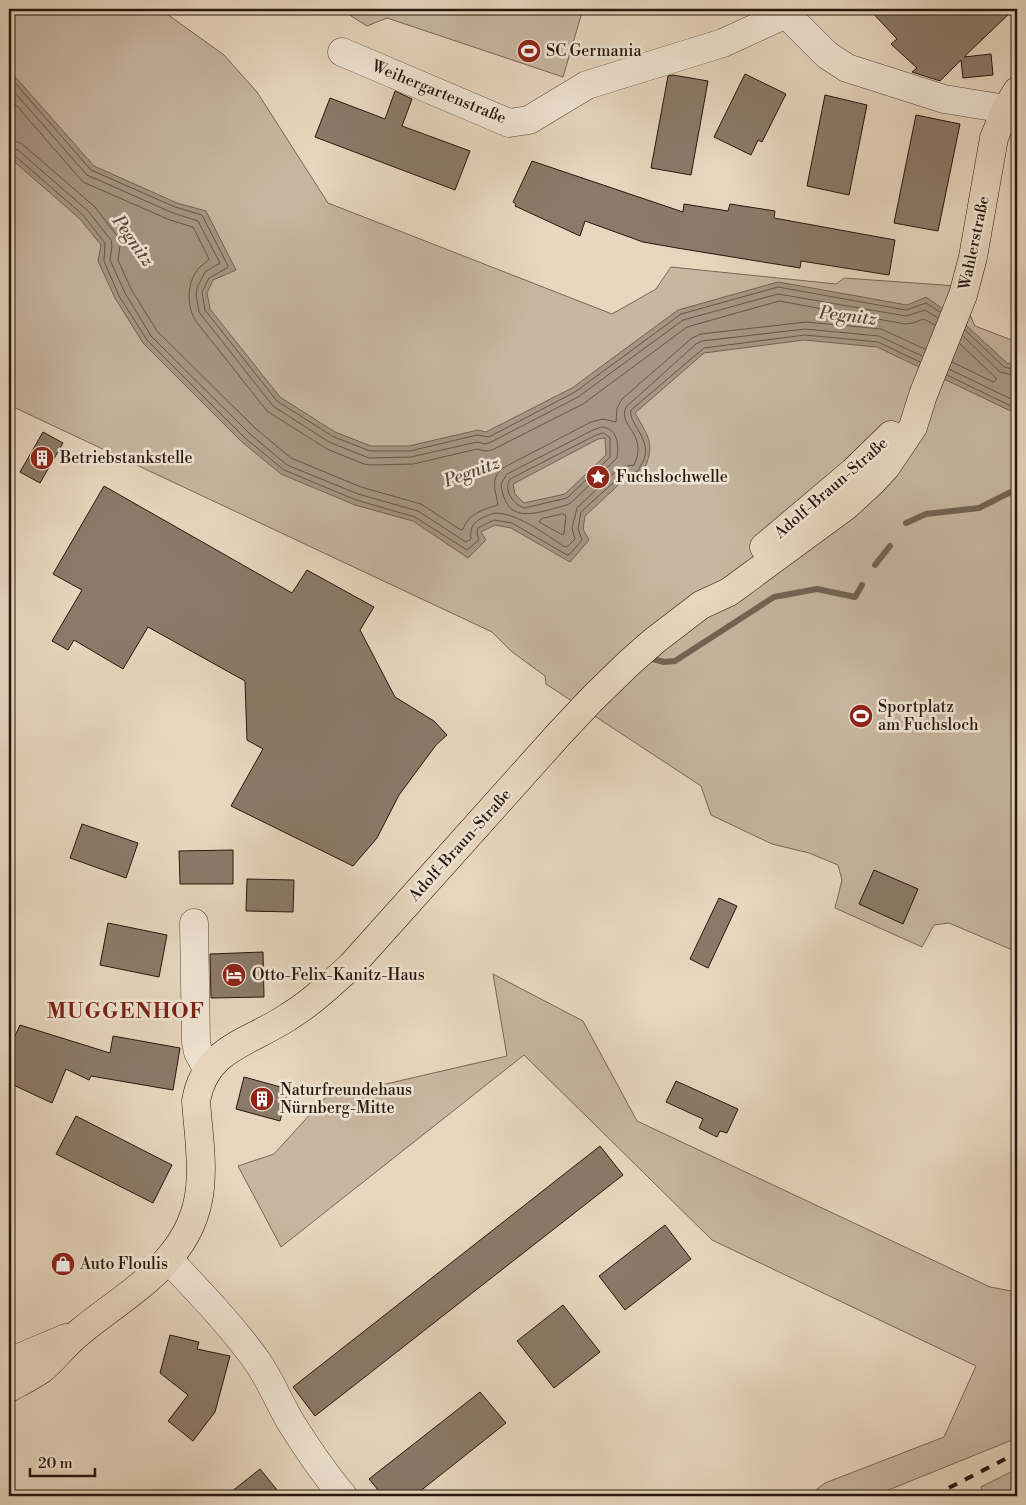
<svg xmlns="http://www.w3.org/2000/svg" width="1026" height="1505" font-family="'Libre Bodoni',serif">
<rect width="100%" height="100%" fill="#e8d7bf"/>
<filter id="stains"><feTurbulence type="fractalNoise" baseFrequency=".004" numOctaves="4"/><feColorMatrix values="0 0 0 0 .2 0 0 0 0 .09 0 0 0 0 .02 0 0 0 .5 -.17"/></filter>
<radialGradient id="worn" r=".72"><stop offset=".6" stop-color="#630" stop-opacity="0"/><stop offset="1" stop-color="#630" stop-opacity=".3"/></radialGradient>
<g fill="#c7b6a1" stroke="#776658">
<path d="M 9,9 L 160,9 L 224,55 L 257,92 L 328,203 L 612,314 L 656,289 L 671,267 L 836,284 L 844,278 L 957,286 L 975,326 L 1017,342 L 1017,952 L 949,923 L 934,925 L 922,947 L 835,908 L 842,880 L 838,865 L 809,853 L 772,844 L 711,815 L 701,786 L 546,684 L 545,676 L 511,651 L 492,632 L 9,405 Z"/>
<path d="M 340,9 L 583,9 L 563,77 L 387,18 L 367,26 Z"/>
<path d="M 493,974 L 583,1021 L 637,1121 L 990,1287 L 1017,1292 L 1017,1438 L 881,1493 L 876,1496 L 808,1496 L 825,1483 L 944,1437 L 976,1366 L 712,1240 L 524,1055 L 281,1247 L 238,1166 L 274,1154 L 325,1098 L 507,1056 Z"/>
<path d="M 1017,1469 L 1017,1496 L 983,1496 L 981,1487 Z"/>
</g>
<path fill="#a69583" stroke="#736254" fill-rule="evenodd" d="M 9,66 L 10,71 L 94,166 L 177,203 L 206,211 L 236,270 L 213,280 L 207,293 L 210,309 L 280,397 L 335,432 L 371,446 L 409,446 L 478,430 L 486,432 L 572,388 L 678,310 L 778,282 L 907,305 L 926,297 L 967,326 L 1007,363 L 1017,366 L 1017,414 L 877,347 L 804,340 L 704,353 L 635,413 C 652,442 655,446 641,477 L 627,477 L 585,516 L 583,529 L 589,540 L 570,562 L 511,528 L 495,525 L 481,532 L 486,540 L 468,558 L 413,521 L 355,505 L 281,474 L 242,442 L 143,343 L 115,298 L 98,261 L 101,245 L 80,219 L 9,157 ZM 605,438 L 606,455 L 565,494 L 524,503 L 515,494 L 513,484 L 598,439 Z"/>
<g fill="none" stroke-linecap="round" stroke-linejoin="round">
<g stroke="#665648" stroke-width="1">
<path d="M 9,76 L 91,170 L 175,207 L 202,215 L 228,266 L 227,268 L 209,278 L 202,292 L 205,310 L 277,401 L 332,436 L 370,451 L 410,451 L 477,435 L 489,437 L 575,392 L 681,314 L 778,287 L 906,310 L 926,303 L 940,312"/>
<path d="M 9,86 L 87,175 L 173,213 L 198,221 L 220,263 L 205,272 L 197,288 L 196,294 L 199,312 L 273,406 L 329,442 L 369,458 L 411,457 L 477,442 L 485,444 L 491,442 L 578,397 L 683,320 L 778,294 L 906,316 L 925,310 L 938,318"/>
<path d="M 9,97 L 83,182 L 170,220 L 193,227 L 209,259 C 207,262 203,264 200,267 C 187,280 186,304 195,320 L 267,411 L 327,449 L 364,464 L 371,465 L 413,464 L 477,449 L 485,451 L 492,450 L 583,404 L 687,327 L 779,301 L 905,324 L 913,323 L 924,319 L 935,325"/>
<path d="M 9,140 L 15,141 L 22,144 L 95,207 L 118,237 L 120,246 L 118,260 L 131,289 L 157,331 L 255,428 L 291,458 L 361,487 L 421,504 L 461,530 L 463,529 C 468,514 484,509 498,505 C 496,492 490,481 501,469 L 591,422 L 603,419 L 616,422 L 617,408 L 622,399 L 692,338 L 701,334 L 806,322 L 881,329 L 925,349"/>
<path d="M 9,148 L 18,150 L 88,211 L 111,240 L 112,246 L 110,260 L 125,293 L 151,336 L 250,434 L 287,465 L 358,494 L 418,511 L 466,542 L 471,539 C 470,529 472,524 480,519 C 485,517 490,514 495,513 C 518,513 546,535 565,547 L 568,546 L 575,539 L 572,528 L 577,508 L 620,467 L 634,465 C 649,434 617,426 626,407 L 696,344 L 702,341 L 805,329 L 879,336 L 922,356"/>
<path d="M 9,154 L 14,155 L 83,215 L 105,243 L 104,261 L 119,296 L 147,340 L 245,438 L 284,470 L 356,500 L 415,517 L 467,550 L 479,540 L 477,533 L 478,528 L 494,520 L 512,523 L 567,555 L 570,554 L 582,540 L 578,529 L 581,512 L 624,473 L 638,471 C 640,466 644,461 645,456 C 649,437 628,422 631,410 L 704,348 L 805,335 L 878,342 L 920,362"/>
<path d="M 965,330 L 1004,367 L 1017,370"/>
<path d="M 963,336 L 1000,372 L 1017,376"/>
<path d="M 952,362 L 993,382 L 996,380 L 996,378 L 960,344"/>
<path d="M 949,369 L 1017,402"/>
<path d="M 947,375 L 1017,409"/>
<path d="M 602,427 C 618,428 619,446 617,458 L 572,502 L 567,505 C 538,512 506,528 501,484 L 507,474 L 593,430 Z"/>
<path d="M 604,433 L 610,438 L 610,457 L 567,498 L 524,508 C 513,504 503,490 510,479 L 596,435 Z"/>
<path d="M 563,514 L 566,516 L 564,533 L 563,535 L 539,522 L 541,519 Z"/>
</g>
<g stroke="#736254" stroke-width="6">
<path d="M 906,523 L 926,514 L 979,508 L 1017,489"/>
<path d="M 875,565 L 890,546"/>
<path d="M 653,659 L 664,662 L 675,661 L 774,597 L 817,589 L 855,597 L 862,585"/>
</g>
</g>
<g fill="#8b7a6a" stroke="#27160e">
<path d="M 869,9 L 1014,9 L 964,57 L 991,54 L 993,75 L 963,78 L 961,60 L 940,81 L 912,72 L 917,68 L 891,44 L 897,39 Z"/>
<path d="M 745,74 L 786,94 L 762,142 L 758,140 L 751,155 L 714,137 Z"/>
<path d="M 673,75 L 708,81 L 691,175 L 651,168 L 668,76 Z"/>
<path d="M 395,91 L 412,99 L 402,126 L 470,151 L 455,190 L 315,137 L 330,98 L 385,119 Z"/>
<path d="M 825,95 L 867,105 L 849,195 L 807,186 Z"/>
<path d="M 916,115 L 960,124 L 938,231 L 894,223 Z"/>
<path d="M 532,161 L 683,212 L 684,204 L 728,211 L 730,204 L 775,211 L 774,218 L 895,240 L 889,275 L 801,261 L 800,268 L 677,248 L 643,242 L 585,221 L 580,236 L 515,206 L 516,204 L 513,202 Z"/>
<path d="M 43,432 L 63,443 L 40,483 L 20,472 Z"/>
<path d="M 104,486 L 292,593 L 307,570 L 374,607 L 360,630 L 395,697 L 434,721 L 447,735 L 436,745 L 399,795 L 377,838 L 353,866 L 231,806 L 263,749 L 247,740 L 245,681 L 148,627 L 123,669 L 74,640 L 68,650 L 52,641 L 82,590 L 53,574 Z"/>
<path d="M 82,824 L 138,843 L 126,878 L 70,858 Z"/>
<path d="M 233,850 L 233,884 L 180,884 L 179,851 Z"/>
<path d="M 874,870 L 918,889 L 903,924 L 859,904 Z"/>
<path d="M 247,879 L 294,880 L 293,912 L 246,911 Z"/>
<path d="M 719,898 L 737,906 L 708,968 L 690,959 Z"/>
<path d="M 108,923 L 167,935 L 159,977 L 100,965 Z"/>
<path d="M 263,952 L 264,997 L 211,998 L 210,954 Z"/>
<path d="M 20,1025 L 110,1053 L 113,1036 L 180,1048 L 173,1090 L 91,1076 L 89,1080 L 66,1069 L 52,1103 L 9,1083 L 9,1049 Z"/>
<path d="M 244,1077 L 288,1089 L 280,1121 L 236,1109 Z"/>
<path d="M 676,1081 L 738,1109 L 727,1133 L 720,1131 L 717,1137 L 699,1128 L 703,1119 L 666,1102 Z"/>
<path d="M 76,1116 L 172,1165 L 153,1203 L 56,1154 Z"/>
<path d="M 600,1146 L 623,1175 L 315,1416 L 293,1387 Z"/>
<path d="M 665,1225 L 691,1259 L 625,1310 L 599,1276 Z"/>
<path d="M 563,1305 L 600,1352 L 554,1388 L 517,1341 Z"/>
<path d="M 170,1335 L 199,1342 L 197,1349 L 230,1356 L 215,1412 L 193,1441 L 168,1421 L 188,1395 L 160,1373 Z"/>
<path d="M 480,1392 L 506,1423 L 414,1496 L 383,1496 L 369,1479 Z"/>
<path d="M 260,1469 L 282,1496 L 226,1496 Z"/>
</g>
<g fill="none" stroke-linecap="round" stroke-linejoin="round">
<g stroke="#57463a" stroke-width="29">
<g id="minor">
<path d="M 342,52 L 509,123 L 529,120 L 587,85 L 723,43 L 786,14 L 827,55 L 847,68 L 944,99 L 1006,109"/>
<path d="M 194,923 L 196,1042 L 198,1052 L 207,1069"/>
<path d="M 169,1260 C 199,1292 234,1328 259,1364 C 271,1382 279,1402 290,1421 C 306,1447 324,1473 343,1496"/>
</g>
</g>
<g stroke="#27160e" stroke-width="29">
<g id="major">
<path d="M 764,547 L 853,472 L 891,435"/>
<path d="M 9,1362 L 66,1338"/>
<path d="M 9,1388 C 20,1382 32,1376 42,1369 C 55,1358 66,1343 80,1332 C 130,1291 193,1260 200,1188 C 203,1159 198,1130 196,1101 C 205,1048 249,1043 288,1017 C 311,1003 331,984 351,966 L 560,733 L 593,698 L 629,663 L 654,641 L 701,605 L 729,592 L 846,506 L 872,482 L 886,467 L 913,427 L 923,395 L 963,295 L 973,257 L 994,138 L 1006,109 L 1017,91"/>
</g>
</g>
<use href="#minor" stroke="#f0e5d5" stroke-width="28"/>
<use href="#major" stroke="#e8d7bf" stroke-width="28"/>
<path stroke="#27160e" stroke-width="4" stroke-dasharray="9 9" stroke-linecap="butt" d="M 933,1496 L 1017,1453"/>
</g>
<defs>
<g id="stadium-disc" transform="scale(1.25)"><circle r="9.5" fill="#8f2418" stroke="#f0e5d5"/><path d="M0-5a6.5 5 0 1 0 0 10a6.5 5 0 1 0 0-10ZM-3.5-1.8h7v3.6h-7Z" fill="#fff"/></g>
<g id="building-disc" transform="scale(1.25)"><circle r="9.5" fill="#8f2418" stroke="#f0e5d5"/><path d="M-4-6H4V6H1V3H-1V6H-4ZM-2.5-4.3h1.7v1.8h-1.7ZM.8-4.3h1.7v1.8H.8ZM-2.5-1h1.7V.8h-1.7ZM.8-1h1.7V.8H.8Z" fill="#fff"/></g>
<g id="sight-disc" transform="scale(1.25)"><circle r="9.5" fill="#8f2418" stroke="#f0e5d5"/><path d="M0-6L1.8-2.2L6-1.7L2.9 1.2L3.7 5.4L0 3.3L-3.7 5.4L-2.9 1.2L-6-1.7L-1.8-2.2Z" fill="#fff"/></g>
<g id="hotel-disc" transform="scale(1.25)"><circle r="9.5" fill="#8f2418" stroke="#f0e5d5"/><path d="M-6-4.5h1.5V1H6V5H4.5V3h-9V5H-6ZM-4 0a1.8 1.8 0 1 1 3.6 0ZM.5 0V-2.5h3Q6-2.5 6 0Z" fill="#fff"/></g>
<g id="shop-disc" transform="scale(1.25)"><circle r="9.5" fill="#8f2418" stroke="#f0e5d5"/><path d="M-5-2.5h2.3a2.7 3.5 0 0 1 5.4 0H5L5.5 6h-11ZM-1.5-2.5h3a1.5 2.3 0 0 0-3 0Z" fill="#fff"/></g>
</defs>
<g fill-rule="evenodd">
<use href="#stadium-disc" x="529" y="51"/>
<use href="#building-disc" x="42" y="458"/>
<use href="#sight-disc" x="598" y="477"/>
<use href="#stadium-disc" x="861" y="716"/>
<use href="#hotel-disc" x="234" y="975"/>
<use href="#building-disc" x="262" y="1099"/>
<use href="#shop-disc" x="63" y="1264"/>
</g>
<g text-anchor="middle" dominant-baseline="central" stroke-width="5" stroke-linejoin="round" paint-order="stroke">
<g font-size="16" fill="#27160e" stroke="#f0e5d5" text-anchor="start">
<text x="546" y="51">SC Germania</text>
<text x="60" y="458">Betriebstankstelle</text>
<text x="616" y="477">Fuchslochwelle</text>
<text x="878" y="707">Sportplatz<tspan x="878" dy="18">am Fuchsloch</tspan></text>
<text x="252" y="975">Otto-Felix-Kanitz-Haus</text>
<text x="280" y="1090">Naturfreundehaus<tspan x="280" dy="18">Nürnberg-Mitte</tspan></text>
<text x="80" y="1264">Auto Floulis</text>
</g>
<g font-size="16" fill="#27160e" stroke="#f0e5d5">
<text transform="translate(439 92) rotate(22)">Weihergartenstraße</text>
<text transform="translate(974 243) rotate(-78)">Wahlerstraße</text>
<text transform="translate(831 488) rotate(-41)">Adolf-Braun-Straße</text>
<text transform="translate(460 845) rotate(-48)">Adolf-Braun-Straße</text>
</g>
<g font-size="18" font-style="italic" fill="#5a493d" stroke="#f0e5d5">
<text transform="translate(133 241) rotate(55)">Pegnitz</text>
<text transform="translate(848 316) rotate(7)">Pegnitz</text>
<text transform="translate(472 472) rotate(-20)">Pegnitz</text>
</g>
<g font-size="21" font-weight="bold" letter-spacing="1" fill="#7a1f14" stroke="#f0e5d5">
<text x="126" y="1012">MUGGENHOF</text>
</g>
</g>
<rect width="1026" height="1505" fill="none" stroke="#e8d7bf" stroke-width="30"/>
<rect x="10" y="10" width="1006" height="1485" fill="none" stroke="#27160e" stroke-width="2.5"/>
<rect x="15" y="15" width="996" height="1475" fill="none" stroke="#27160e"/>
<path d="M30 1468v8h65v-8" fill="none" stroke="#27160e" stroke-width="2.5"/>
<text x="38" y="1468" font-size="15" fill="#27160e" stroke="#f0e5d5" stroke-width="4" paint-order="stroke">20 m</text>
<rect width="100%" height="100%" filter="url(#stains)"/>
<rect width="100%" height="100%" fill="url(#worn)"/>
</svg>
